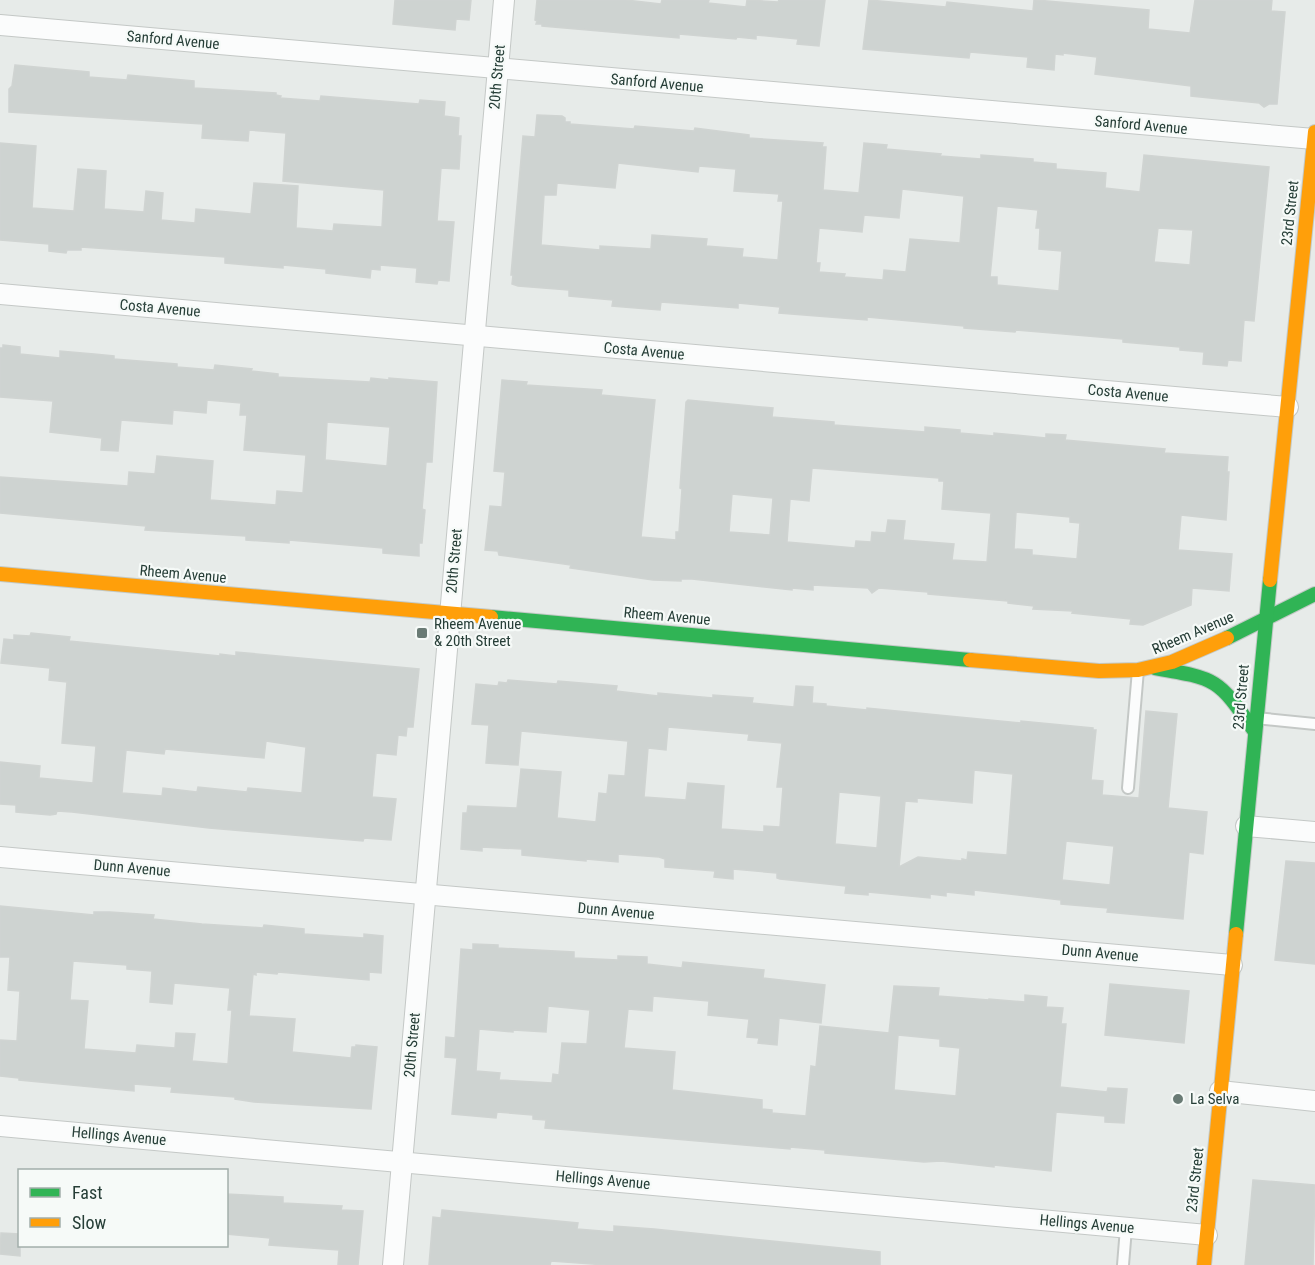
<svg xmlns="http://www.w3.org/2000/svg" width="1315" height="1265" font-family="'Roboto Condensed',sans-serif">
<rect width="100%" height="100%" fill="#e7ebe9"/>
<g fill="#ced3d1" stroke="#d0d4d2" stroke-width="1.5" fill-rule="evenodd">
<path d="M 395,0 L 471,0 L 469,20 L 456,19 L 455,30 L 393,24 Z"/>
<path d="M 537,0 L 626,0 L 661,4 L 662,0 L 709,0 L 708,3 L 746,7 L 747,0 L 778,2 L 779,0 L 825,0 L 819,46 L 797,44 L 798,39 L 756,35 L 756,39 L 737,37 L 736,39 L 679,34 L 679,38 L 542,26 L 542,24 L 536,24 L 537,21 L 535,20 Z"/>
<path d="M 869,0 L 946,7 L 947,2 L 1033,11 L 1034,0 L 1036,0 L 1149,10 L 1148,29 L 1190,33 L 1195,0 L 1272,0 L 1271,11 L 1285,12 L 1277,104 L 1269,104 L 1264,107 L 1259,103 L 1191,96 L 1191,86 L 1095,74 L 1097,57 L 1063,53 L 1063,55 L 1055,54 L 1054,70 L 1027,67 L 1028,57 L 970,52 L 969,58 L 863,49 Z"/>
<path d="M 15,65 L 89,72 L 89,77 L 127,80 L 128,75 L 194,81 L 194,88 L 276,93 L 276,95 L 281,96 L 280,98 L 320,101 L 321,96 L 419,104 L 420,100 L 445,102 L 444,116 L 459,118 L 458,136 L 461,136 L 459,169 L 441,168 L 437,221 L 454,222 L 449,281 L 438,280 L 437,284 L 416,282 L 417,268 L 380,265 L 380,270 L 371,269 L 370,278 L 326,273 L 326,269 L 283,265 L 283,268 L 271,267 L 225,263 L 225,257 L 81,247 L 81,250 L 67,250 L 66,253 L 49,251 L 49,244 L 0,240 L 0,143 L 36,146 L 32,208 L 74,211 L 78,169 L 106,171 L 104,209 L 144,212 L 146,191 L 163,193 L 161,220 L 195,223 L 196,209 L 251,214 L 254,183 L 298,186 L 296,228 L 333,231 L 334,224 L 382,227 L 384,190 L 283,181 L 286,133 L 249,130 L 248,141 L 202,138 L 203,124 L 9,112 L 9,89 L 12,86 Z"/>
<path d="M 537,115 L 562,116 L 565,118 L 565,122 L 570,122 L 570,124 L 634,129 L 635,126 L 694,131 L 695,128 L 749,135 L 749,138 L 823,143 L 822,147 L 826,147 L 823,190 L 859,193 L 864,143 L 887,145 L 886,149 L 941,154 L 940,156 L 981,159 L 981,155 L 1033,159 L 1033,162 L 1056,164 L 1056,169 L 1106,173 L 1105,188 L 1140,192 L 1144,155 L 1269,167 L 1254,321 L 1244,320 L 1241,361 L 1228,360 L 1227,366 L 1203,364 L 1204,352 L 1180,350 L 1180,347 L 1123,342 L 1123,339 L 1016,330 L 1015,332 L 964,328 L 964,326 L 867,317 L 867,320 L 779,313 L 780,307 L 738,303 L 738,308 L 661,302 L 660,310 L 612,306 L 613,300 L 569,296 L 569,290 L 518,286 L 512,284 L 513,275 L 511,275 L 523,136 L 535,137 ZM 618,163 L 698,172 L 699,166 L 736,169 L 734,191 L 779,194 L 778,201 L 783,201 L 778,260 L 742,257 L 743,249 L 706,246 L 707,239 L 652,235 L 651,249 L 600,246 L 600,250 L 541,245 L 544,195 L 556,195 L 557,183 L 615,188 ZM 902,189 L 964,196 L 960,243 L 910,239 L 906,272 L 884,270 L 883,280 L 844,277 L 845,274 L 819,272 L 820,263 L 816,263 L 819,228 L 862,232 L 864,215 L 899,218 ZM 997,206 L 1038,210 L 1036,228 L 1040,228 L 1039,249 L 1062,251 L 1059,291 L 997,285 L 997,277 L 990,277 ZM 1158,228 L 1193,230 L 1190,265 L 1154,262 Z"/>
<path d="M 3,345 L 20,347 L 20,354 L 60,358 L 60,351 L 94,354 L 114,356 L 114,359 L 177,364 L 177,367 L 214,370 L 215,365 L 252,369 L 251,371 L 278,374 L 278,377 L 370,382 L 371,378 L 389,380 L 389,378 L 437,382 L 432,462 L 426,462 L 422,509 L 425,510 L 422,543 L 419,543 L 419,556 L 383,553 L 383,548 L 289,540 L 289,543 L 246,540 L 246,536 L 145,530 L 146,526 L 0,513 L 0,477 L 128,486 L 129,472 L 155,474 L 157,456 L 213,461 L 210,500 L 276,505 L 277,491 L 303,493 L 306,455 L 244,450 L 247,415 L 240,415 L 241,403 L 207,400 L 206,413 L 173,410 L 172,424 L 121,420 L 118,451 L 101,450 L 102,438 L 50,432 L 53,401 L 0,397 L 0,348 L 3,348 ZM 327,422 L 390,427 L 387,466 L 325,460 Z"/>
<path d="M 502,380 L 527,382 L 526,385 L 602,390 L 601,395 L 655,400 L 641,537 L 676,540 L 676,532 L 679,532 L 682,489 L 680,488 L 686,402 L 688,400 L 773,408 L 772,417 L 834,422 L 834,425 L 925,432 L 925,427 L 960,430 L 960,433 L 994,436 L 994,433 L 1046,438 L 1046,434 L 1066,435 L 1065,440 L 1165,449 L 1164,453 L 1228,457 L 1227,472 L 1229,472 L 1226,520 L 1181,515 L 1178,550 L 1232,554 L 1229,591 L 1192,588 L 1191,605 L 1143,625 L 1130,624 L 1131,619 L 1072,613 L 1073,611 L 1033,609 L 1034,606 L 1008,603 L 1008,601 L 928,594 L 928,592 L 879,588 L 872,593 L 868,588 L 813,585 L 813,590 L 792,588 L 792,590 L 692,579 L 681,579 L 681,581 L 653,580 L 570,568 L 571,565 L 499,555 L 498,551 L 485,550 L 490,506 L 502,507 L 505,472 L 494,471 ZM 812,468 L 939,478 L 939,481 L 944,481 L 942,509 L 991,513 L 987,562 L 952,560 L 954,544 L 903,540 L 905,521 L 888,520 L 886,533 L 872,532 L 871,542 L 856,541 L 855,548 L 787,542 L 790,499 L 809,501 ZM 732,494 L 773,498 L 770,535 L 729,532 ZM 1016,512 L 1070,517 L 1070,522 L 1080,523 L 1077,559 L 1032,555 L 1032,550 L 1014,549 Z"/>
<path d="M 31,633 L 70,637 L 69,641 L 220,656 L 220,654 L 236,656 L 236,652 L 419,669 L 413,727 L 407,727 L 406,736 L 398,735 L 396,755 L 376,753 L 372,797 L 396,799 L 391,840 L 364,838 L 363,841 L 209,828 L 72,812 L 57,811 L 56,814 L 50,815 L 16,812 L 16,805 L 0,804 L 0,762 L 40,766 L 39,778 L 93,783 L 96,746 L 62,743 L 67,682 L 49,680 L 50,668 L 1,663 L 4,639 L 14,640 L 14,635 L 30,636 ZM 266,741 L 306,747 L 302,793 L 248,788 L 247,792 L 198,787 L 197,792 L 163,788 L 162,796 L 122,793 L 126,750 L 164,754 L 165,749 L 264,758 Z"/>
<path d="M 508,680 L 557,684 L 558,681 L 617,686 L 616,691 L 658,696 L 658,693 L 713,698 L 713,695 L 753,698 L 752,703 L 794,707 L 796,686 L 813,687 L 812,703 L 826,704 L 826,706 L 867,710 L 867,708 L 1021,723 L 1021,721 L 1093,728 L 1093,730 L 1096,730 L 1091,780 L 1103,781 L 1102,795 L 1139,798 L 1146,711 L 1177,714 L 1168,808 L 1207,812 L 1203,854 L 1189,852 L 1183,919 L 1107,912 L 1108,908 L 1061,904 L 1061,900 L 974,890 L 974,895 L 946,892 L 946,896 L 930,894 L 930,898 L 868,892 L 868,895 L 845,893 L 846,886 L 780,879 L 777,878 L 777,873 L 733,869 L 733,879 L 714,877 L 715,871 L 665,867 L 665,859 L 659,857 L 618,854 L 618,862 L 586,859 L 586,861 L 522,855 L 522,849 L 482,847 L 482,851 L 461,849 L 463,813 L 467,813 L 468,806 L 517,808 L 521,769 L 561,772 L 557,818 L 596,822 L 599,793 L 607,794 L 609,775 L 625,776 L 628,741 L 521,731 L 518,765 L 486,763 L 489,725 L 472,724 L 476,684 L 498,686 L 499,682 L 507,683 ZM 668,727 L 749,734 L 748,740 L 782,743 L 777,787 L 783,787 L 780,827 L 764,826 L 764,832 L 721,829 L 724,786 L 688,783 L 686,800 L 644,797 L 648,748 L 666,750 ZM 974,770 L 1013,774 L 1007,855 L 968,852 L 967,860 L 962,859 L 962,861 L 918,857 L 899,867 L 905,801 L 917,802 L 917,798 L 972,803 ZM 839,792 L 881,796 L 877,848 L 835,844 ZM 1066,841 L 1114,846 L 1110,885 L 1062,880 Z"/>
<path d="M 1286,861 L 1315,863 L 1315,964 L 1275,960 Z"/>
<path d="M 0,906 L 94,915 L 94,912 L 110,912 L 154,915 L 153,919 L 202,924 L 249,927 L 263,928 L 264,925 L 304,929 L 304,934 L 364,938 L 364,934 L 383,936 L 381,973 L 369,972 L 369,980 L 278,972 L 277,974 L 256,972 L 256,975 L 253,974 L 249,1016 L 295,1019 L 292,1052 L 351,1058 L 352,1047 L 356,1047 L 356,1045 L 377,1047 L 371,1109 L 254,1102 L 235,1099 L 235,1097 L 171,1092 L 172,1087 L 134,1084 L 134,1091 L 19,1080 L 19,1078 L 0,1076 L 0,1040 L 17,1041 L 20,991 L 8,990 L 10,957 L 0,957 ZM 73,961 L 127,965 L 127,969 L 152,971 L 150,1002 L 172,1004 L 174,983 L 230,988 L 228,1010 L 232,1010 L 228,1064 L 192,1061 L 195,1034 L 176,1033 L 175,1048 L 137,1045 L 136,1053 L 84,1049 L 88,1001 L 70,1000 Z"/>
<path d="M 473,944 L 498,945 L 498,948 L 574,952 L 574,958 L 618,960 L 618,956 L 647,957 L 647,964 L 682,968 L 683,962 L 764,970 L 763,978 L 825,985 L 821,1023 L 779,1018 L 777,1045 L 758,1043 L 759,1038 L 747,1037 L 749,1019 L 708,1015 L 709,1001 L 653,996 L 652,1011 L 628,1009 L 624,1048 L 675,1052 L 672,1090 L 762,1100 L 762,1109 L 772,1110 L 772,1113 L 806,1116 L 811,1066 L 816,1067 L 820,1026 L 889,1033 L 894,986 L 939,988 L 938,996 L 989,1000 L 989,999 L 1025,1002 L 1025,995 L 1047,997 L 1046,1007 L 1063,1008 L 1061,1024 L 1066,1024 L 1060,1087 L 1107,1092 L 1108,1088 L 1127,1089 L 1124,1123 L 1105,1122 L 1105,1116 L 1056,1112 L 1051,1171 L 994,1165 L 994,1167 L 941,1161 L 924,1162 L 870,1157 L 825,1153 L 825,1150 L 790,1147 L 790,1149 L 570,1130 L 545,1128 L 546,1120 L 533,1119 L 533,1115 L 497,1112 L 496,1118 L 452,1114 L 457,1058 L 445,1057 L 446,1037 L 455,1038 L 461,949 L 473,950 ZM 548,1006 L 590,1010 L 587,1044 L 562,1043 L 559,1075 L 553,1074 L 552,1083 L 499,1080 L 500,1073 L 476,1071 L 479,1029 L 513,1032 L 513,1030 L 546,1032 ZM 898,1035 L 940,1039 L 940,1046 L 960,1048 L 956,1096 L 894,1090 Z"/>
<path d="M 1110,984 L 1189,991 L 1184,1043 L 1105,1035 Z"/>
<path d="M 1253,1180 L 1315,1185 L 1313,1265 L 1245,1265 Z"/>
<path d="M 226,1194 L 283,1197 L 283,1203 L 342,1206 L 341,1210 L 363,1211 L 358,1265 L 338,1265 L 339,1250 L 269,1245 L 270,1238 L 226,1234 Z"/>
<path d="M 442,1210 L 578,1223 L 577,1229 L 614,1232 L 614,1226 L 654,1229 L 880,1252 L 880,1265 L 606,1265 L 551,1261 L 550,1265 L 429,1265 L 433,1217 L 441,1218 Z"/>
<path d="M 1,1233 L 20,1234 L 20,1256 L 0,1254 Z"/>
</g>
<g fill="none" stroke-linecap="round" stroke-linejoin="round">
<g stroke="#c4c8c6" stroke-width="14">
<g id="lane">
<path d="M 1256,718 L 1315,724"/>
<path d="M 1128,788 L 1138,670"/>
<path d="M 1123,1265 L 1126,1228"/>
</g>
</g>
<g stroke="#c4c8c6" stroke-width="22">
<g id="street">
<path d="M 0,25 L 1314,139"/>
<path d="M 0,294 L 1288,407"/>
<path d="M 1246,826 L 1315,832"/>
<path d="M 0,857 L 1232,965"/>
<path d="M 1220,1091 L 1315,1101"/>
<path d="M 0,1126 L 1207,1235"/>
<path d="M 393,1265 L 504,0"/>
</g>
</g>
<g stroke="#c3c9c6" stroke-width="16">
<g id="fast">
<path d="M 491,617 L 970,660"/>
<path d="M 1227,638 L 1315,594"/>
<path d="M 1155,668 C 1219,679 1218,679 1255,732"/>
<path d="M 1236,934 L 1270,580"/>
</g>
</g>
<g stroke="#c3c9c6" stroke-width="16">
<g id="slow">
<path d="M 0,574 L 491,617"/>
<path d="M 1270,580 L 1315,132"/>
<path d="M 970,660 L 1099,671 L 1138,670 L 1172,662 L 1227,638"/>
<path d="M 1204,1265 L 1236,934"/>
</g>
</g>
<use href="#lane" stroke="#fbfcfc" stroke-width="10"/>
<use href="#street" stroke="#fbfcfc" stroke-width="20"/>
<use href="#fast" stroke="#30b455" stroke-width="14"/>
<use href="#slow" stroke="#ff9f0a" stroke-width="14"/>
</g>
<g fill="#6a7b75" stroke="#f6faf8" stroke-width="2">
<rect x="416" y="627" width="12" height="12" rx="3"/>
<circle cx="1178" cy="1099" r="6"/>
</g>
<g text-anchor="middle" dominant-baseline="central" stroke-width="4.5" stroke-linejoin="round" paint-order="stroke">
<g font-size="15" fill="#263e37" stroke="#f6faf8">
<text transform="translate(173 40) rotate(5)">Sanford Avenue</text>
<text transform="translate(497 77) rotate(-85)">20th Street</text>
<text transform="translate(657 83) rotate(5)">Sanford Avenue</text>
<text transform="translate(1141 125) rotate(5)">Sanford Avenue</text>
<text transform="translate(1290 213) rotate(-84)">23rd Street</text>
<text transform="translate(160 308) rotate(5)">Costa Avenue</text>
<text transform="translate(644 351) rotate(5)">Costa Avenue</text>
<text transform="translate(1128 393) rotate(5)">Costa Avenue</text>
<text transform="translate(454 561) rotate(-85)">20th Street</text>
<text transform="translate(183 574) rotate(5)">Rheem Avenue</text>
<text transform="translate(667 616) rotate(5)">Rheem Avenue</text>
<text transform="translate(1193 633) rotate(-23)">Rheem Avenue</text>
<text transform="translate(1241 697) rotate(-85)">23rd Street</text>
<text transform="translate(132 868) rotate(5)">Dunn Avenue</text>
<text transform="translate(616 911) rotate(5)">Dunn Avenue</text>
<text transform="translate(1100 953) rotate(5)">Dunn Avenue</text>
<text transform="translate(412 1045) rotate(-85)">20th Street</text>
<text transform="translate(119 1136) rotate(5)">Hellings Avenue</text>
<text transform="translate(603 1180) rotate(5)">Hellings Avenue</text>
<text transform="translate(1195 1180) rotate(-84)">23rd Street</text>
<text transform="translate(1087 1224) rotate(5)">Hellings Avenue</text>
</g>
<g font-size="15" fill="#263e37" stroke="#f6faf8" text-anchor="start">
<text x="434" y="624">Rheem Avenue<tspan x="434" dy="17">&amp; 20th Street</tspan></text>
<text x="1190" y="1099">La Selva</text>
</g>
</g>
<rect x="18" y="1169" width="210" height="78" fill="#f6faf8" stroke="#a3afab" stroke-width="1.5"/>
<rect x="30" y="1188" width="30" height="9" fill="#30b455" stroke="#a3afab" stroke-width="1.5"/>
<text x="72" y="1199" font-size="18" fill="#263e37">Fast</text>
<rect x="30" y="1218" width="30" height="9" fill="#ff9f0a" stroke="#a3afab" stroke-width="1.5"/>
<text x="72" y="1229" font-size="18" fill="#263e37">Slow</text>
</svg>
